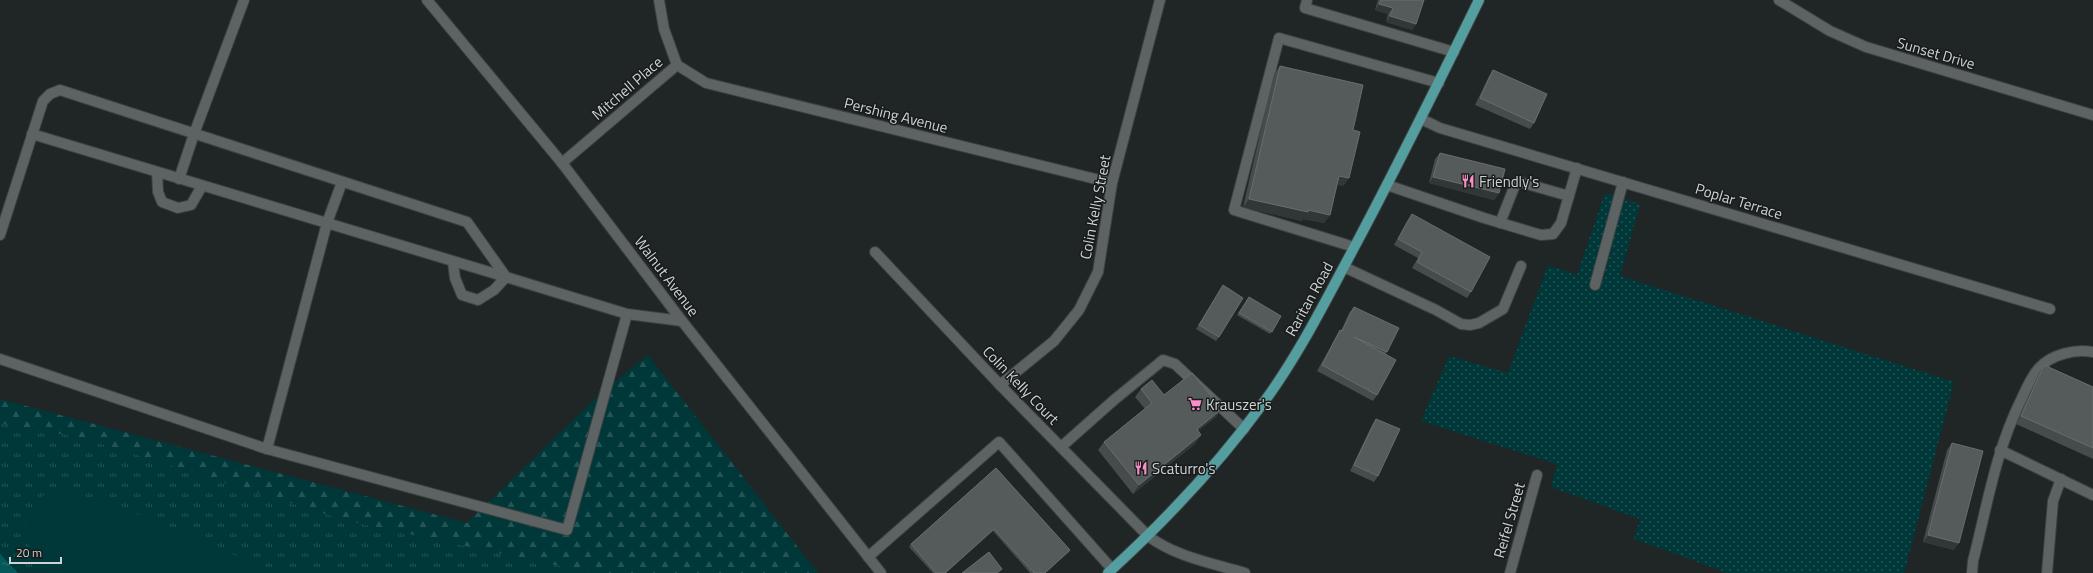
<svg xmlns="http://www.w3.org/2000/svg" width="2093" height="573" font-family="'Titillium Web',sans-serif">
<defs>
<pattern id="grass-tufts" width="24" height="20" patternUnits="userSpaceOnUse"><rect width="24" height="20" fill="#00383a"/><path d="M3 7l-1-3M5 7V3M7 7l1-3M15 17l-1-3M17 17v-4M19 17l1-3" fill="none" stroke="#245456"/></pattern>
<pattern id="forest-firs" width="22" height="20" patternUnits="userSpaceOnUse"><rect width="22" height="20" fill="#00383a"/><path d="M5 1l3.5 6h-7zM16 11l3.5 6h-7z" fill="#245456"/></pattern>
<pattern id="park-dots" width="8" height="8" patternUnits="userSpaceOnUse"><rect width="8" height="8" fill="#00383a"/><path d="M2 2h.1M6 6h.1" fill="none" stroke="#245456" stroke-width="1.8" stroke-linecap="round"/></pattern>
<pattern id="water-ripples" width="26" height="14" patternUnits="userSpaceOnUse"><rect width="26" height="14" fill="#04585a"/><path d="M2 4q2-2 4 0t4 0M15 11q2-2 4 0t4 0" fill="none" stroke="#286f71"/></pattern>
</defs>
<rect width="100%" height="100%" fill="#202525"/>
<path fill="url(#grass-tufts)" d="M 0,423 L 28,431 L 73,435 L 348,521 L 593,573 L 0,573 Z"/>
<path fill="url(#forest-firs)" d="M 648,355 L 818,573 L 593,573 L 348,521 L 73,435 L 28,431 L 0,423 L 0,399 L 467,523 L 602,392 Z"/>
<path fill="url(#park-dots)" d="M 1605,193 L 1640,204 L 1620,276 L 1954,382 L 1904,573 L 1728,573 L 1634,539 L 1640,519 L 1551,487 L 1557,464 L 1421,421 L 1449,356 L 1508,373 L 1548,265 L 1577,275 Z"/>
<path fill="#00383a" d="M 62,492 L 81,496 L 135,513 L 194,536 L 262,568 L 302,571 L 325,569 L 373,573 L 59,573 C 51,569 42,564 36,558 C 20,540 23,503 47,494 C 51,492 58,492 62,492 Z"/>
<path fill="url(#water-ripples)" d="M 0,553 L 1,555 L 18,573 L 0,573 Z"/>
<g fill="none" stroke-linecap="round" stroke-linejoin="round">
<g stroke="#3d4141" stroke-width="12">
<g id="minor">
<path d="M 427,0 L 562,163 L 682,321 L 881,573"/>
<path d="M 659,0 L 664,29 L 677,65"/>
<path d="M 1307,0 L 1305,8 L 1454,52"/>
<path d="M 1779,0 L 1830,31 L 1866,47 L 2093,115"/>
<path d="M 677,65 L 706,83 L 1112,183"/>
<path d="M 1421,119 L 1440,128 L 2050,309"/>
<path d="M 32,134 L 506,277 L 494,290 L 478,300 L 462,295 L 455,278 L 453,262"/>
<path d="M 562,163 L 677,65"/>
<path d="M 157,172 L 158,192 L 162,202 L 178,208 L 191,205 L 202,186"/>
<path d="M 179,179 L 194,134 L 244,0"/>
<path d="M 1387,185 L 1484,218 L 1541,235 L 1553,234 L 1561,223 L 1577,168"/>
<path d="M 1500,223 L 1515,185 L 1520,182 L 1569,196"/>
<path d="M 0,235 L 43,101 L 50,94 L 60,90 L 467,222 L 506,277 L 627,314 L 682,321"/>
<path d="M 1354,247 L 1234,210 L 1279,38 L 1439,83"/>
<path d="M 875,252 L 1000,385 L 1148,536 C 1176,557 1212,563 1245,573"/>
<path d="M 1344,267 L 1436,310 L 1461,324 L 1470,325 L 1479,323 L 1503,309 L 1521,266"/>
<path d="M 1595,285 L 1623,182"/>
<path d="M 0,359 L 267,449 L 567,530 L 627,314"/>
<path d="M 1000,385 L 1054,341 L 1079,310 L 1098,272 L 1112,183 L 1160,0"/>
<path d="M 1061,447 L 1114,400 L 1163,360 L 1175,364 L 1244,429"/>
<path d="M 267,449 L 327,223 L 342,182"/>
<path d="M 2000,450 L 2093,495"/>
<path d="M 868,557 L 999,442 L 1112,569"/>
<path d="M 1510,573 L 1537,475"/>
<path d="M 1972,573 L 1973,561 C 1987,506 1996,450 2021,400 C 2026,389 2031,377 2039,368 C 2052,354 2075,349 2093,352"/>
<path d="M 2047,573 L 2053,501 L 2061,479"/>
</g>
</g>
<g stroke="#3d4141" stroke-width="12">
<path id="major" d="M 1108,573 C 1165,521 1218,465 1264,402 C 1300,353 1327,298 1356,244 C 1399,163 1439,82 1479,0"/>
</g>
<use href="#minor" stroke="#5d6262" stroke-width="10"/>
<use href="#major" stroke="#549ea0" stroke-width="10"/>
</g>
<g fill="#464b4b">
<path d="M 1378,0 L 1424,0 L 1416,24 L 1412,30 L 1386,22 L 1388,14 L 1375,10 Z"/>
<path d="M 1280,66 L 1353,130 L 1349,178 L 1343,186 L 1337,184 L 1330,215 L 1324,223 L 1303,219 L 1302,221 L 1243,207 L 1274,74 Z"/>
<path d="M 1493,70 L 1534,123 L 1530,129 L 1475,105 L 1489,76 Z"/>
<path d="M 1440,153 L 1499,193 L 1494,200 L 1429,183 L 1435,159 Z"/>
<path d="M 1412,214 L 1471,292 L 1467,298 L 1412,268 L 1418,258 L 1394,245 L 1407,221 Z"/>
<path d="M 1223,285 L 1219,337 L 1216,341 L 1196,329 Z"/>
<path d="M 1249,297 L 1281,316 L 1270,334 L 1237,315 Z"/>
<path d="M 1354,307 L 1387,352 L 1385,355 L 1377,395 L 1373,401 L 1317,371 L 1336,337 L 1340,330 L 1341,331 L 1349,313 Z"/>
<path d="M 2044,365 L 2093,387 L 2093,459 L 2016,424 L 2039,373 Z"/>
<path d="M 1141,389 L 1164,395 L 1216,417 L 1198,431 L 1196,443 L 1133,494 L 1098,450 L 1104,442 L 1145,409 L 1135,397 Z"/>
<path d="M 1376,419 L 1378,476 L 1374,482 L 1350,471 L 1372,425 Z"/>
<path d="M 1952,443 L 1954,550 L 1923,542 L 1947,450 Z"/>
<path d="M 996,468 L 1070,550 L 1069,552 L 1045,573 L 1030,573 L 993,531 L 946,573 L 933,573 L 909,547 L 911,544 Z"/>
</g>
<g fill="#313636">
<path d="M 1379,4 L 1393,8 L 1388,14 L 1375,10 Z"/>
<path d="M 1390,16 L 1416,24 L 1412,30 L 1386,22 Z"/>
<path d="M 1339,176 L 1349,178 L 1343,186 L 1333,184 Z"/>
<path d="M 1433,177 L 1499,193 L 1494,200 L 1429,183 Z"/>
<path d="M 1249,199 L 1308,210 L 1330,215 L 1324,223 L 1303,219 L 1302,221 L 1243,207 Z"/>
<path d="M 1222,409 L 1216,417 L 1191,437 L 1197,429 Z"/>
<path d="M 1201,435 L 1196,443 L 1133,494 L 1139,485 Z"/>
<path d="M 994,529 L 993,531 L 946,573 L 945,573 Z"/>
<path d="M 1928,535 L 1959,543 L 1954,550 L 1923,542 Z"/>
<path d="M 1070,550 L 1069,552 L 1045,573 Z"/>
</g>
<g fill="#555a5a" stroke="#686d6d">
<path d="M 1381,0 L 1424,0 L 1416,24 L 1390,16 L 1393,8 L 1379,4 Z"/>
<path d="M 1280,66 L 1363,85 L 1353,130 L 1360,132 L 1349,178 L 1339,176 L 1330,215 L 1308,210 L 1308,212 L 1249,199 Z"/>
<path d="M 1493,70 L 1547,94 L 1534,123 L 1480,98 Z"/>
<path d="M 1440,153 L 1505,169 L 1499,193 L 1433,177 Z"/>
<path d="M 1412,214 L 1490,257 L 1471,292 L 1417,262 L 1422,252 L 1398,239 Z"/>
<path d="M 1223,285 L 1243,298 L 1219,337 L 1199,325 Z"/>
<path d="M 1249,297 L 1281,316 L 1272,332 L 1239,313 Z"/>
<path d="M 1354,307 L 1399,328 L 1387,352 L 1354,337 L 1396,360 L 1377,395 L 1322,365 L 1340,330 L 1342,331 Z"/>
<path d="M 2044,365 L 2093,387 L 2093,448 L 2021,416 Z"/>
<path d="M 1192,373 L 1222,409 L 1197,429 L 1201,435 L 1139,485 L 1104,442 L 1152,403 L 1141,389 L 1152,380 L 1164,395 Z"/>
<path d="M 1376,419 L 1400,429 L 1378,476 L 1354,465 Z"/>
<path d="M 1952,443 L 1983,451 L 1959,543 L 1928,535 Z"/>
<path d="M 996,468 L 1070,550 L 1045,573 L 1034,573 L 994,529 L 945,573 L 936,573 L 911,544 Z"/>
<path d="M 989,552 L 1002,569 L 997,573 L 962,573 Z"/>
</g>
<defs>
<g id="restaurant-bare" transform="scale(1.08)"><path d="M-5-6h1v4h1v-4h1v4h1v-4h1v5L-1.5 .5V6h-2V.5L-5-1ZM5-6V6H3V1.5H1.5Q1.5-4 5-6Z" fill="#fa8fc7" stroke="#171b1b" stroke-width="2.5" paint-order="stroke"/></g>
<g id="supermarket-bare" transform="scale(1.08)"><path d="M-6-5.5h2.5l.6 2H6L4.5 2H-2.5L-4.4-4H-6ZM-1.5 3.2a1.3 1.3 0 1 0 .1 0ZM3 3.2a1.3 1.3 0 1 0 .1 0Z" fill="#fa8fc7" stroke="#171b1b" stroke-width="2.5" paint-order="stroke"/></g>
</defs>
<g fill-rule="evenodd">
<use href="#restaurant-bare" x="1468" y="181"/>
<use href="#supermarket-bare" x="1195" y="404"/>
<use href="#restaurant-bare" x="1141" y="468"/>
</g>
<g text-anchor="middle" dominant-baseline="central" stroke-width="3" stroke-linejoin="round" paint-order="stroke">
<g font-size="15" fill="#cfd3d3" stroke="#171b1b">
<text transform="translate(1936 53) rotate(16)">Sunset Drive</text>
<text transform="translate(627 88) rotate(-41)">Mitchell Place</text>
<text transform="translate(896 115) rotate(14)">Pershing Avenue</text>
<text transform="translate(1739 201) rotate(17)">Poplar Terrace</text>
<text transform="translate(1095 207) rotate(-79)">Colin Kelly Street</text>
<text transform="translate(667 276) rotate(53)">Walnut Avenue</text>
<text transform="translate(1309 299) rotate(-61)">Raritan Road</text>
<text transform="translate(1021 385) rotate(46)">Colin Kelly Court</text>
<text transform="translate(1509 520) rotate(-74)">Reifel Street</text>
</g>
<g font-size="15" fill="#cfd3d3" stroke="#171b1b" text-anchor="start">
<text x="1479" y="181">Friendly's</text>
<text x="1206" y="404">Krauszer's</text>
<text x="1152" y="468">Scaturro's</text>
</g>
</g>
<path d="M10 557v6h51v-6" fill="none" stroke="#cfd3d3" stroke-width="2"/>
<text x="16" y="557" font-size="12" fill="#cfd3d3" stroke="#171b1b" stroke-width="3" paint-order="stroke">20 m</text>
</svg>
